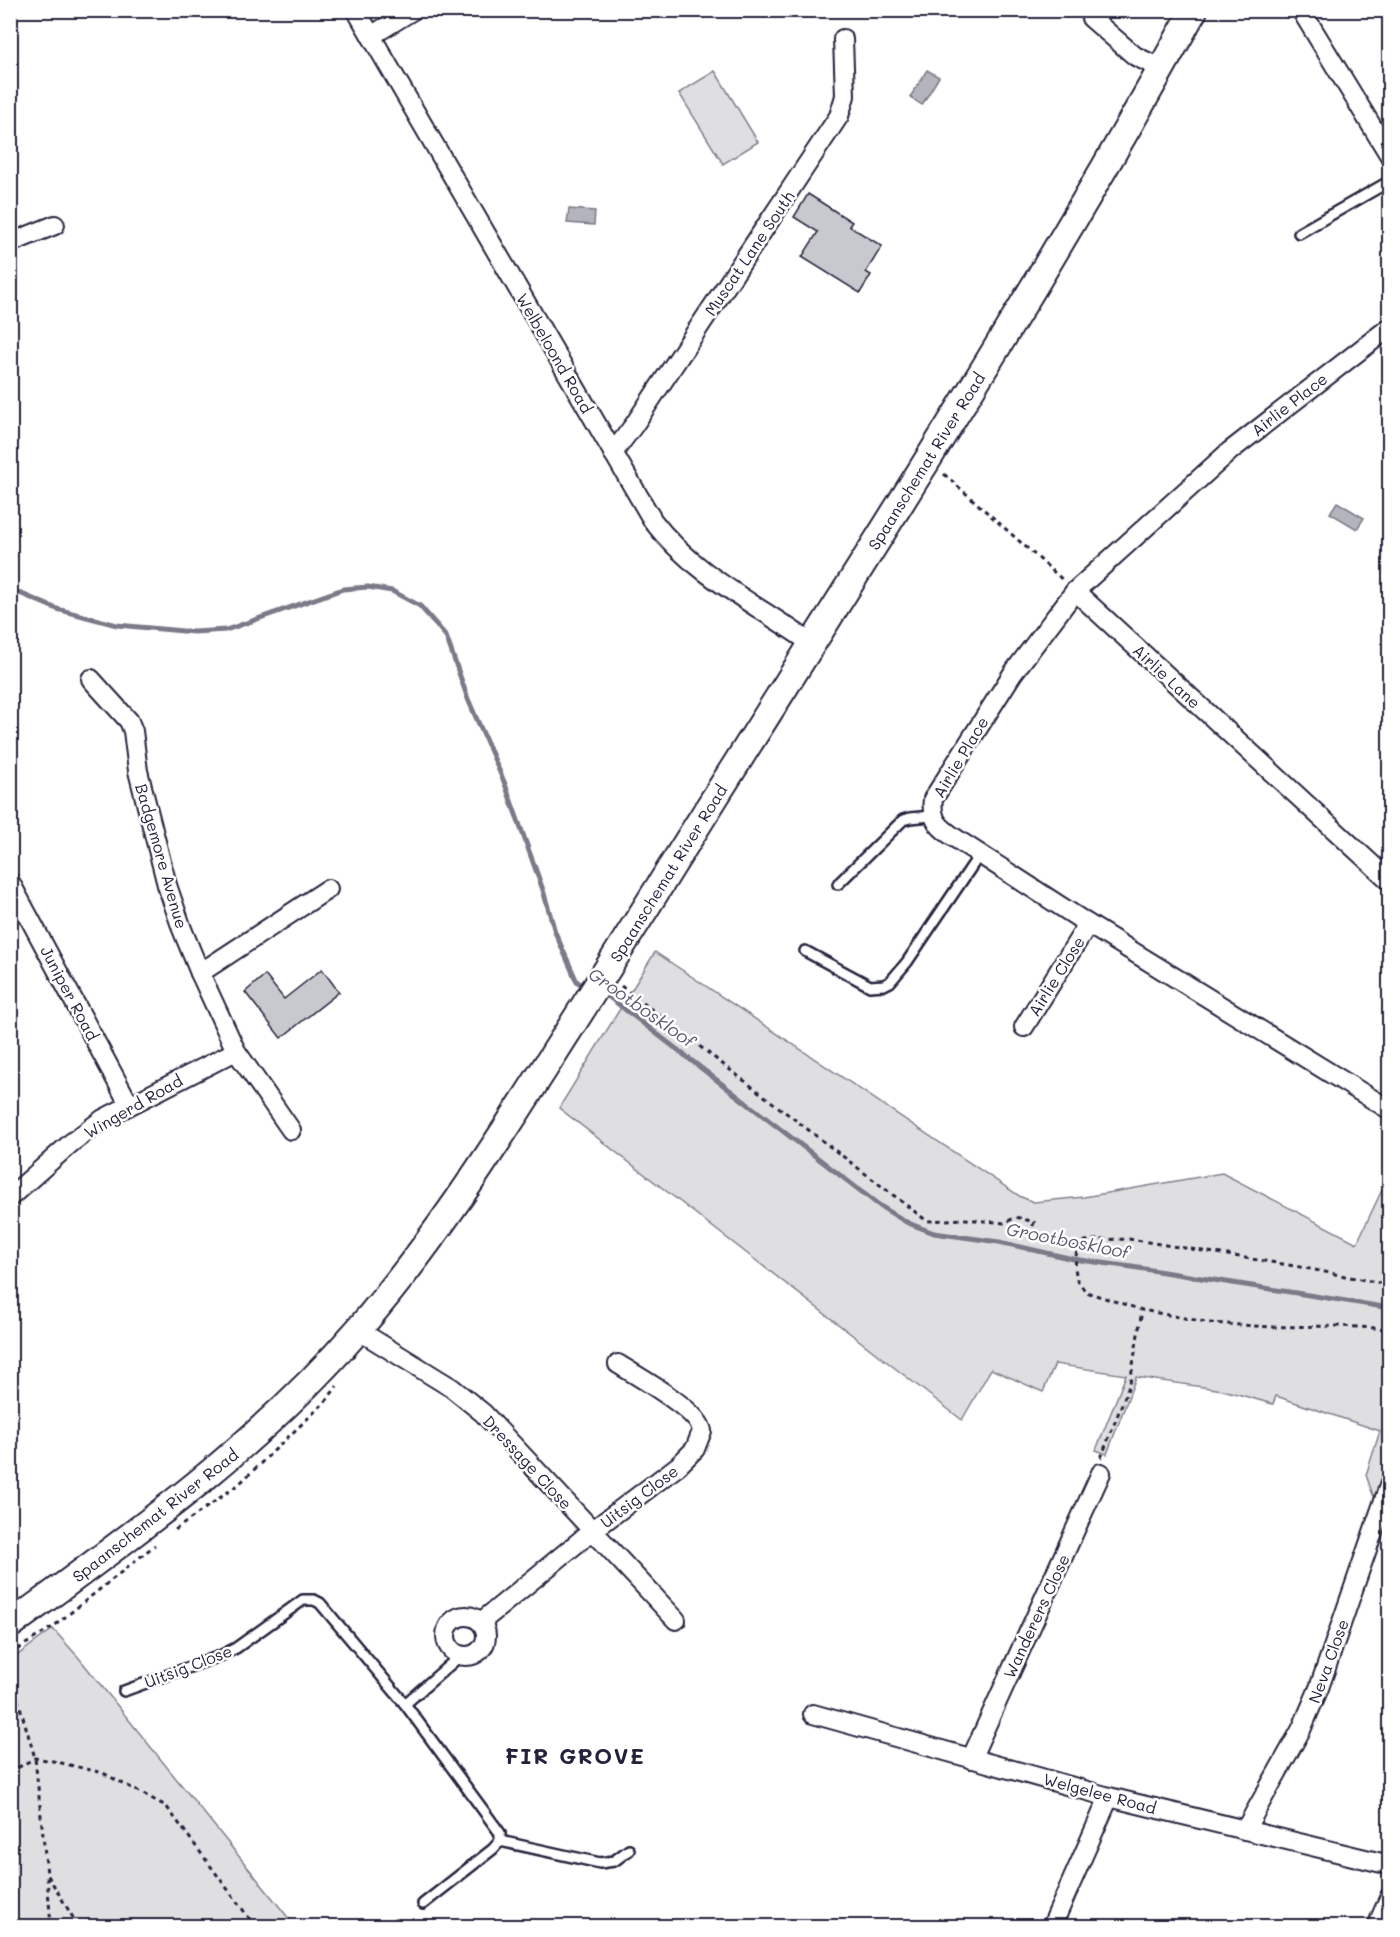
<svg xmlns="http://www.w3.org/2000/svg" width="1400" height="1937" font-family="Mali,sans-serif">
<rect width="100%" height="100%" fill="#fff"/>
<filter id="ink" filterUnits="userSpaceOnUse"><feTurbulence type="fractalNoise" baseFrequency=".0167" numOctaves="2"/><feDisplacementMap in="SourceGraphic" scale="12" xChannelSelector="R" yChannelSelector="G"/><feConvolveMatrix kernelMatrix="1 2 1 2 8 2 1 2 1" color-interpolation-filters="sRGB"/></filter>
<g filter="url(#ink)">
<g fill="#dfdfe2" stroke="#80808e" stroke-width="1.5">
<path d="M 715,71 L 758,142 L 723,164 L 679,93 Z"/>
<path d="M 655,952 L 1021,1197 L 1034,1202 L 1084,1197 L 1222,1173 L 1357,1243 L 1389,1175 L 1389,1500 L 1373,1495 L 1366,1475 L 1380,1431 L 1276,1396 L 1273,1404 L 1223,1390 L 1136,1377 L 1107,1454 L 1096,1450 L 1126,1375 L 1055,1364 L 1043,1392 L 991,1369 L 962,1420 L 559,1108 Z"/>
<path d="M 53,1629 L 79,1658 L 295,1926 L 11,1926 L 11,1660 Z"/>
</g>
<g fill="#b4b4bc" stroke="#7a7a88" stroke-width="1.5">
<path d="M 927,70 L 939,77 L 922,105 L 910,97 Z"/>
<path d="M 569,209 L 595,211 L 594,225 L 567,223 Z"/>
<path d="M 1337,502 L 1364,518 L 1357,529 L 1330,513 Z"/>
</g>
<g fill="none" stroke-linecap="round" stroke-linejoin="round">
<g stroke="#7a7a88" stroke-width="5">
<path d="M 10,589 L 57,609 L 117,625 L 194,632 L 226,630 L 343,589 L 368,587 L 392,591 L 420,606 L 446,636 L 468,699 L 505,784 L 543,890 L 555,932 L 577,982 L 589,987"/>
<path d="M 600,993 L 609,997 L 880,1206 L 908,1223 L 934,1233 L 999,1242 L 1073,1259 L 1132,1267 L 1390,1308"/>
</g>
</g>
<g fill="#c8c8cf" stroke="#22223b" stroke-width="1.5">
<path d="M 808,194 L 852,222 L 849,226 L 882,246 L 866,272 L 871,275 L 860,293 L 802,257 L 818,232 L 794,217 Z"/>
<path d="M 322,969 L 339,992 L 281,1038 L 245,992 L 265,975 L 284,999 Z"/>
</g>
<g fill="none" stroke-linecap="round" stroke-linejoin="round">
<g stroke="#22223b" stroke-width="14">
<g id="lane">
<path d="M 1299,233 L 1390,181"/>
<path d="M 838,884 L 903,820 L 910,818 L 932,816"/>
<path d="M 805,951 L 870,986 L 884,985 L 890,982 L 907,962 L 980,854"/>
<path d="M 124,1691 L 220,1656 L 236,1648 L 303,1600 L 314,1600 L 320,1603 L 405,1704 L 500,1833 L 500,1841 L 493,1849 L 423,1904"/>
<path d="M 405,1704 L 461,1655"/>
<path d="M 500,1841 L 600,1863 L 614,1861 L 629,1850"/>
</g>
</g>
<g stroke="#22223b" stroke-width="22">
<g id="street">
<path d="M 356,10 L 653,521 C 694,575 758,605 812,644"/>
<path d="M 1301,10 L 1390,156"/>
<path d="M 1091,18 L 1135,56 L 1162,69"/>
<path d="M 371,36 L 413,10"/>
<path d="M 10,243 L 55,225"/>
<path d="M 1390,327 L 1230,451 L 1075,591 L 1013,673 L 933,799 C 930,821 941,829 958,840 L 1088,924 L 1390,1110"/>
<path d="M 613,453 L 634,425 L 839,116 L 845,96 L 843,39"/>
<path d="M 1075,591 L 1390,881"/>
<path d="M 91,679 L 129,721 L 133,731 L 138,771 L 167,885 L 182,929 L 200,973 L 236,1051 L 291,1130"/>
<path d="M 10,882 L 129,1104"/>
<path d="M 200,973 L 328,889"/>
<path d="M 1024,1027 L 1088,924"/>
<path d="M 10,1197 L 71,1143 L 103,1119 L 236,1051"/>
<path d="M 358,1330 L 452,1388 L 483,1413 L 676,1620"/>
<circle cx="466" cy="1636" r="20"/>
<path d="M 481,1622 L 592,1531 L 678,1466 L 695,1449 L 702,1431 C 699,1410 637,1376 618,1364"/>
<path d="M 813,1714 L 1109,1797 L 1390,1865"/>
<path d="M 971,1759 L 1101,1473"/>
<path d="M 1245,1830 L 1301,1730 L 1319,1688 L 1390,1483"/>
<path d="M 1052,1926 L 1109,1797"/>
<path d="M 1377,1926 L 1390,1896"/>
</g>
</g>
<g stroke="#22223b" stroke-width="30">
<path id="secondary" d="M 10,1625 C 133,1535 258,1446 358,1330 C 429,1248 488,1157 546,1066 C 603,977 658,888 714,799 C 878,539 1045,280 1194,10"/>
</g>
<g stroke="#22223b" stroke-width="3" stroke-dasharray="4.5 4.5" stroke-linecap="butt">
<path d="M 944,474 L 1064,581"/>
<path d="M 621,986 L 927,1221 L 966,1219 L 1004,1223 L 1016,1217 L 1034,1222 L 1031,1233 L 1077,1247"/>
<path d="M 1390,1285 L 1295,1266 L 1129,1239 L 1090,1240 L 1082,1242 L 1077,1247 L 1075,1268 L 1077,1280 L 1086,1292 L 1142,1310 L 1211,1323 L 1270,1327 L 1342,1326 L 1390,1329"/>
<path d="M 1101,1458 L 1130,1383 L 1142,1310"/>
<path d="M 175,1530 L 239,1484 L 327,1400 L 337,1386"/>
<path d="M 10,1654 L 54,1626 L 155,1545"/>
<path d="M 10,1673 L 35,1758 L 47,1874 L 78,1926"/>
<path d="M 10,1772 L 35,1758 L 53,1761 L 103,1773 L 166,1806 L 255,1926"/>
<path d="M 47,1877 L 51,1926"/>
</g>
<use href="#lane" stroke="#fff" stroke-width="9"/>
<use href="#street" stroke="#fff" stroke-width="18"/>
<use href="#secondary" stroke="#fff" stroke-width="26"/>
</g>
</g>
<g text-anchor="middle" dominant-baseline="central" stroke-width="5" stroke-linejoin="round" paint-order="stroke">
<g font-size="16" fill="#22223b" stroke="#fff">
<text transform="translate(749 253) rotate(-56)">Muscat Lane South</text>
<text transform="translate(555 353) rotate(60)">Welbeloond Road</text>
<text transform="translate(1289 404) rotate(-38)">Airlie Place</text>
<text transform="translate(926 461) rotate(-58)">Spaanschemat River Road</text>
<text transform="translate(1167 676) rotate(43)">Airlie Lane</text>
<text transform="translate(960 757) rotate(-59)">Airlie Place</text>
<text transform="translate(162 856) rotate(74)">Badgemore Avenue</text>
<text transform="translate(668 873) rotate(-58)">Spaanschemat River Road</text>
<text transform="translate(1056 976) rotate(-58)">Airlie Close</text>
<text transform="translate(70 993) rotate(62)">Juniper Road</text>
<text transform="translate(133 1106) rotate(-30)">Wingerd Road</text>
<text transform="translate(528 1462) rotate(47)">Dressage Close</text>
<text transform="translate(639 1496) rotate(-37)">Uitsig Close</text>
<text transform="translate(155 1515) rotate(-38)">Spaanschemat River Road</text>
<text transform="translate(1036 1616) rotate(-65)">Wanderers Close</text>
<text transform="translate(1328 1661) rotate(-70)">Neva Close</text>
<text transform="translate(188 1666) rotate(-21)">Uitsig Close</text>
<text transform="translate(1100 1793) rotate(15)">Welgelee Road</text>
</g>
<g font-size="18" font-style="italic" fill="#5c5c6f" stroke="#fff">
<text transform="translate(642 1007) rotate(35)">Grootboskloof</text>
<text transform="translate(1068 1240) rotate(11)">Grootboskloof</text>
</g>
<g font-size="22" font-weight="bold" letter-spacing="1.5" fill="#22223b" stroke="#fff">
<text x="575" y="1755">FIR GROVE</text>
</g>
</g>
<rect width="1400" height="1937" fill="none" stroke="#fff" stroke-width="36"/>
<rect x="18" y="18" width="1364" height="1901" fill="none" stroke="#22223b" stroke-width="2" filter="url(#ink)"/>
</svg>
